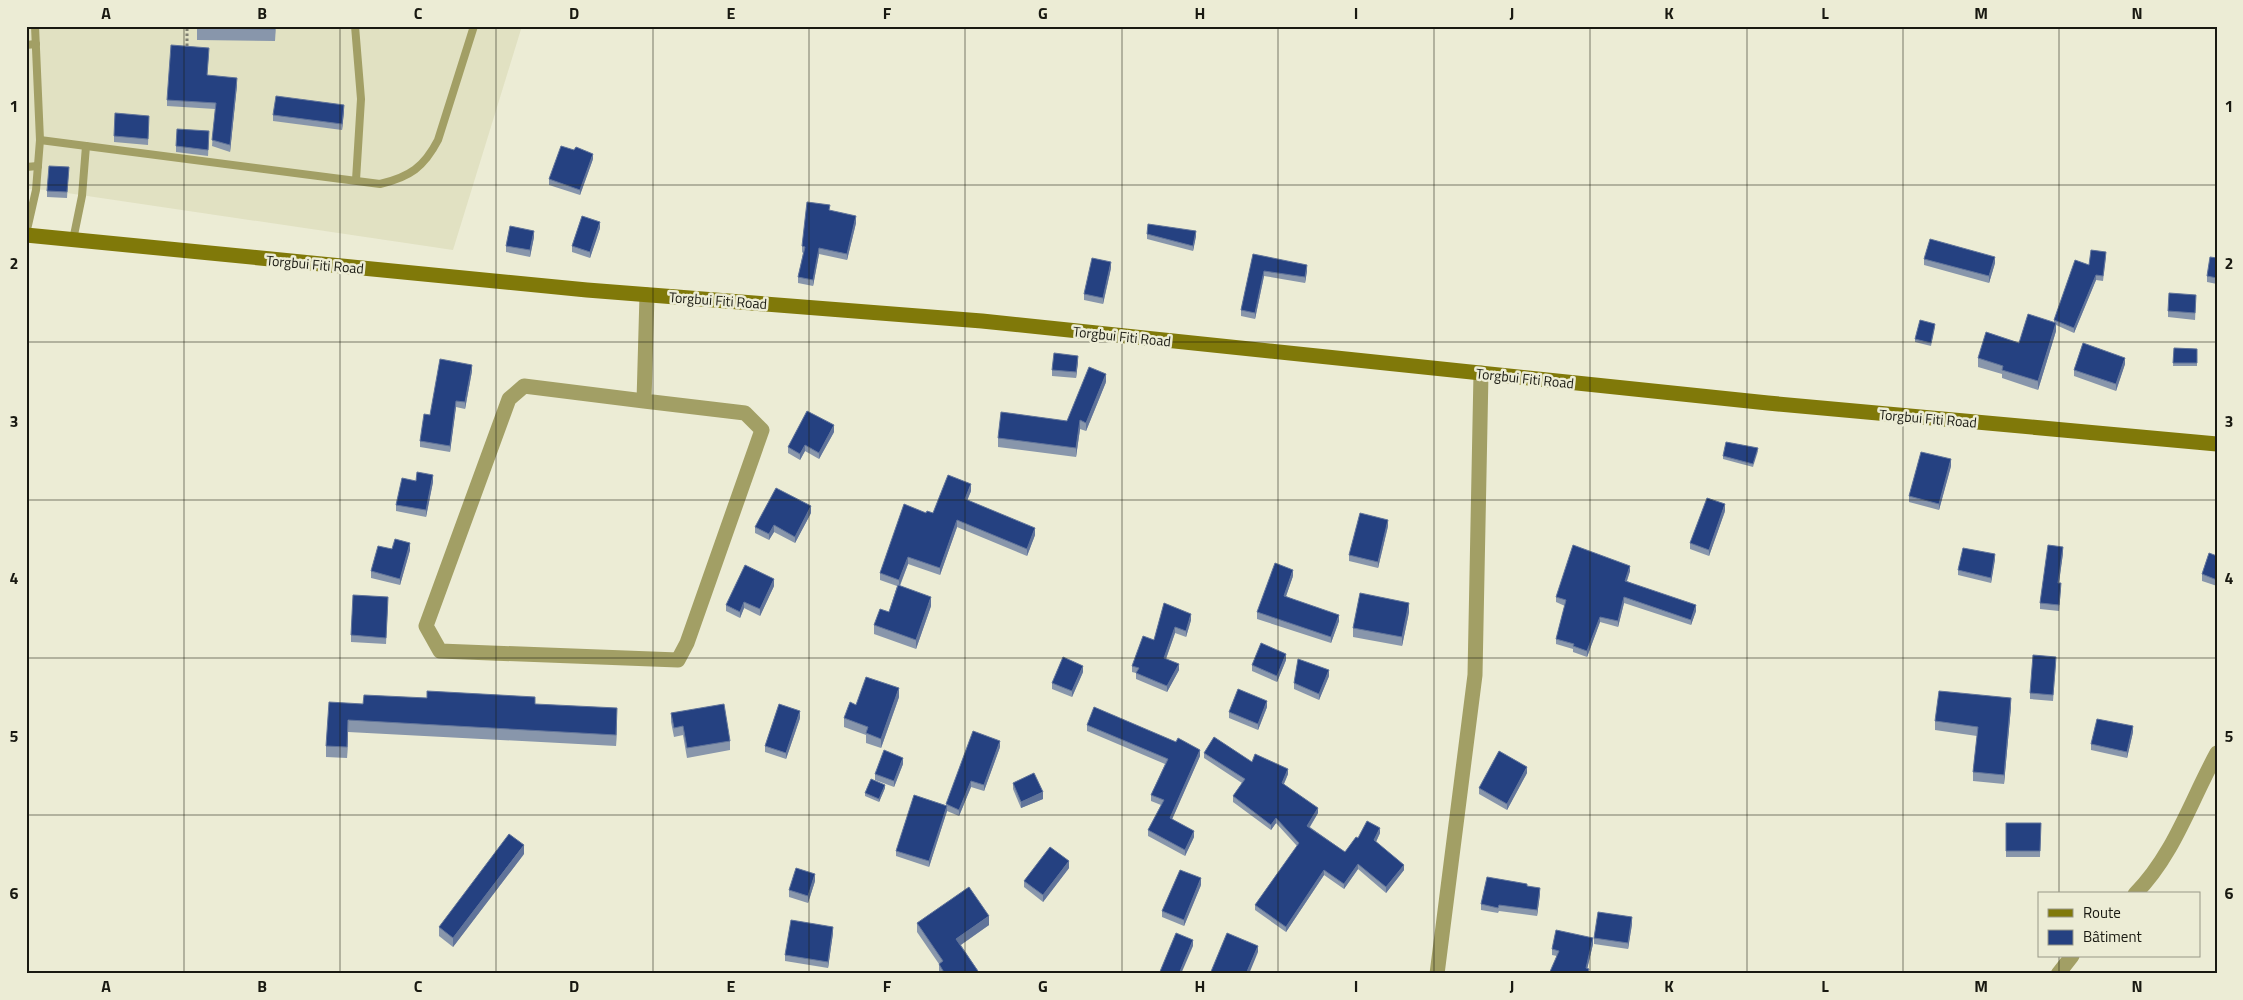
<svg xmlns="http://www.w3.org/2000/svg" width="2243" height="1000" font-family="'Titillium Web',sans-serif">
<rect width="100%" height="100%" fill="#ececd5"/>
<path fill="#e1e1c2" d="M 26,26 L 522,26 L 453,250 L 47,190 L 26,189 Z"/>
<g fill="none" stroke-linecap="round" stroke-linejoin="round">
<path stroke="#7f7f70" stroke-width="3" stroke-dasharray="2.5 2.5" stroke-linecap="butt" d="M 187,46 L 187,26"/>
<g stroke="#a29f65" stroke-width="8">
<path d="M 355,26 L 361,99 L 356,180"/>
<path d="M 26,45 L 36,44"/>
<path d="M 40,140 L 380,184 C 410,177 424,167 438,140 L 474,26"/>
<path d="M 26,167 L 38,166"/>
<path d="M 26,234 L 36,190 L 40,140 L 35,26"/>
<path d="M 73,240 L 82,196 L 86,146"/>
</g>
<g stroke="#a29f65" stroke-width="15">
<path d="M 644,401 L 745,413 L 762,430 L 687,643 L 678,660 L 440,651 L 426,626 L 509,399 L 524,386 L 644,401 L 647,295"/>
<path d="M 2135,894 C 2174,855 2191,800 2217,753"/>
<path d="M 1437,974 L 1475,675 L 1481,373"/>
<path d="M 2058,974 L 2072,956"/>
</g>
<path stroke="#807909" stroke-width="15" d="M 26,235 L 587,290 L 982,321 L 1768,403 L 2217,444"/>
</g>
<g fill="#8896ab">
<path d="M 197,26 L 276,26 L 275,41 L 197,40 Z"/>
<path d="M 209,54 L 207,75 L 237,85 L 230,152 L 212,146 L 215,109 L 167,106 L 167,100 Z"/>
<path d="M 344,111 L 342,130 L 273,121 L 273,115 Z"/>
<path d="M 149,122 L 148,145 L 114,142 L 114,136 Z"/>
<path d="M 209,137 L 208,156 L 176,152 L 176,146 Z"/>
<path d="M 593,159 L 580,195 L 549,185 L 549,179 Z"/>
<path d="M 69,167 L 67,198 L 47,197 L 47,191 Z"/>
<path d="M 830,211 L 856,223 L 847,260 L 819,254 L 813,286 L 798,283 L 798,277 L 803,253 L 802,252 L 802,246 Z"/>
<path d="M 600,228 L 590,258 L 572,252 L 572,246 Z"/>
<path d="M 1147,234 L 1196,236 L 1193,251 L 1147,239 Z"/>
<path d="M 534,237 L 530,257 L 506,252 L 506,246 Z"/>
<path d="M 1253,254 L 1307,271 L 1305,283 L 1264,276 L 1255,319 L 1241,316 L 1241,310 Z"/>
<path d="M 2106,257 L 2103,281 L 2096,280 L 2074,333 L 2056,325 L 2056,331 L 2038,390 L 2002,378 L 2002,374 L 1978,367 L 1978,358 L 2019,343 L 2054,322 L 2054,320 L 2089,265 Z"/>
<path d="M 2217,258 L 2217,284 L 2207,282 L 2207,276 Z"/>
<path d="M 1924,259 L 1995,263 L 1989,283 L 1924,265 Z"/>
<path d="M 1111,268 L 1103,304 L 1084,300 L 1084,294 Z"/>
<path d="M 2196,301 L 2195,320 L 2168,317 L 2168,311 Z"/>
<path d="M 1935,327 L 1931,346 L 1915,342 L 1915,339 Z"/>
<path d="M 2174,348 L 2197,349 L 2197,366 L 2173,366 Z"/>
<path d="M 1078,362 L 1076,378 L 1052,376 L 1052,370 Z"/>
<path d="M 2125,364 L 2116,391 L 2074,376 L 2074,370 Z"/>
<path d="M 472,371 L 465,409 L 456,407 L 450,452 L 420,447 L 420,441 L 430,415 Z"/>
<path d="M 1106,382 L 1086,431 L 1080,429 L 1076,457 L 998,447 L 998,438 L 1067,421 Z"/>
<path d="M 834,432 L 819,459 L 805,451 L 800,460 L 788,453 L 788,447 Z"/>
<path d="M 1758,451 L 1753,467 L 1723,459 L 1723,456 Z"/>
<path d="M 1951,466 L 1939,510 L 1909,502 L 1909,496 Z"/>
<path d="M 416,481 L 433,482 L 426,517 L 396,511 L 396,505 Z"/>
<path d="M 971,491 L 967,500 L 1035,535 L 1027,556 L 957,527 L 940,575 L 908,564 L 900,586 L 931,606 L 916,649 L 874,634 L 874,625 L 889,612 L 897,586 L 880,580 L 880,573 L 926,513 L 933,513 Z"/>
<path d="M 1725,511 L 1709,556 L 1690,549 L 1690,543 Z"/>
<path d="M 811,513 L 795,543 L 774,532 L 769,540 L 755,533 L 755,527 Z"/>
<path d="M 1388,526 L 1378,568 L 1349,561 L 1349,555 Z"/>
<path d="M 392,549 L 410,550 L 400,585 L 371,578 L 371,571 Z"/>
<path d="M 2063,553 L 2059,583 L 2061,589 L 2059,611 L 2040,609 L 2040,603 Z"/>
<path d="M 2217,556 L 2217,586 L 2202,581 L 2202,574 Z"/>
<path d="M 1995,559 L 1991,583 L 1958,575 L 1958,570 Z"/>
<path d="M 1630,571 L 1627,581 L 1696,611 L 1691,625 L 1624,603 L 1618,627 L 1600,622 L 1587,657 L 1573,652 L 1573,649 L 1556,644 L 1556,639 L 1565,606 L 1556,602 L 1556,597 Z"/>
<path d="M 1293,576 L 1286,596 L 1339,621 L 1331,643 L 1257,619 L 1257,612 Z"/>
<path d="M 774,586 L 760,616 L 744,608 L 740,618 L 726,611 L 726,605 Z"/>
<path d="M 388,603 L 386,644 L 351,642 L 351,635 Z"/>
<path d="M 1164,603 L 1191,620 L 1186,637 L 1175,633 L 1166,659 L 1179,670 L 1167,692 L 1136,679 L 1136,673 L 1132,672 L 1132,666 L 1154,640 Z"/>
<path d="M 1409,612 L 1402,646 L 1353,637 L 1353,628 Z"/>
<path d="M 1286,660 L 1277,682 L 1252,671 L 1252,665 Z"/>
<path d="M 2056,663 L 2053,701 L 2030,699 L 2030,693 Z"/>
<path d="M 1083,672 L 1072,697 L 1052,689 L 1052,683 Z"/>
<path d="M 1329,676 L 1319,700 L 1294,689 L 1294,683 Z"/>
<path d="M 899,697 L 881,748 L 866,743 L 866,735 L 844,727 L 844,718 L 856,705 Z"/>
<path d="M 363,704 L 535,704 L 617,719 L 616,746 L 348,732 L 347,758 L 326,757 L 326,746 Z"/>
<path d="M 1267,707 L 1258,730 L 1229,718 L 1229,712 Z"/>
<path d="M 2011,707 L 2004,784 L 1973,781 L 1973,772 L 1977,736 L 1935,730 L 1935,721 Z"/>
<path d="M 671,713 L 730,741 L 730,750 L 687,758 L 683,735 L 674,737 L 671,722 Z"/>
<path d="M 800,718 L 786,759 L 765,752 L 765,746 Z"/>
<path d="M 1087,725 L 1200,756 L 1172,819 L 1194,837 L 1185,856 L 1148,836 L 1148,830 L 1161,805 L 1151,801 L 1151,795 L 1165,764 L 1087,731 Z"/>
<path d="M 2133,732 L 2127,758 L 2091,750 L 2091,744 Z"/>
<path d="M 1000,747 L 984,791 L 971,787 L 959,816 L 947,811 L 929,867 L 896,856 L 896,851 L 946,805 Z"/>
<path d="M 1204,753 L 1252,762 L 1288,774 L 1284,784 L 1318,813 L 1310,827 L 1345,852 L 1358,838 L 1380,833 L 1376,842 L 1404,870 L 1386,893 L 1358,869 L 1344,889 L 1324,875 L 1286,932 L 1255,910 L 1255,905 L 1297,846 L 1276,823 L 1271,830 L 1233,802 L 1233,796 L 1242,783 L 1204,758 Z"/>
<path d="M 903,764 L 894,787 L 875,780 L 875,774 Z"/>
<path d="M 1527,773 L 1507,810 L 1479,794 L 1479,788 Z"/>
<path d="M 1013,783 L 1043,799 L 1021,808 L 1013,789 Z"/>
<path d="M 885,788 L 879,802 L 865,796 L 865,793 Z"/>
<path d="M 2006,823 L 2041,823 L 2040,857 L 2006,857 Z"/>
<path d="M 524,854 L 453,947 L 439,936 L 439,927 Z"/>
<path d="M 1069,868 L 1043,902 L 1024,887 L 1024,881 Z"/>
<path d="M 815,881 L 808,903 L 789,897 L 789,890 Z"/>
<path d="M 1201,885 L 1184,926 L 1162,917 L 1162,911 Z"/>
<path d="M 1527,886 L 1540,894 L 1537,916 L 1499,911 L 1498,913 L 1481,910 L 1481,904 Z"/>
<path d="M 917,923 L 989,925 L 961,945 L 980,974 L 939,974 L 939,964 L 917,932 Z"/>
<path d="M 1632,924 L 1628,949 L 1594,944 L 1594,938 Z"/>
<path d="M 833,933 L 828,968 L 785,961 L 785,955 Z"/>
<path d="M 1593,944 L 1587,969 L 1589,974 L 1557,956 L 1552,955 L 1552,949 Z"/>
</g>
<g fill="#61749a">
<path d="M 237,78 L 237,85 L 230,152 L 230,145 Z"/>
<path d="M 344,105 L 344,111 L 342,130 L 342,124 Z"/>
<path d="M 593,154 L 593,159 L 580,195 L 580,190 Z"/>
<path d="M 856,216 L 856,223 L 847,260 L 847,254 Z"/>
<path d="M 600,222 L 600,228 L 590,258 L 590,252 Z"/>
<path d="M 534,231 L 534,237 L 530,257 L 530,250 Z"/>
<path d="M 1196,231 L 1196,236 L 1193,251 L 1193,246 Z"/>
<path d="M 819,248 L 819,254 L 813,286 L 813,280 Z"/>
<path d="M 1995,257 L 1995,263 L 1989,283 L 1989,276 Z"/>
<path d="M 1111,262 L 1111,268 L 1103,304 L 1103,298 Z"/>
<path d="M 1307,265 L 1307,271 L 1305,283 L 1305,277 Z"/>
<path d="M 1264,271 L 1264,276 L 1255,319 L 1255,313 Z"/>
<path d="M 2096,275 L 2096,280 L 2074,333 L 2074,328 Z"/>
<path d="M 2056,323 L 2056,331 L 2038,390 L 2038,381 Z"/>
<path d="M 1078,356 L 1078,362 L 1076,378 L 1076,372 Z"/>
<path d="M 2125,358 L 2125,364 L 2116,391 L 2116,384 Z"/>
<path d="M 472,365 L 472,371 L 465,409 L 465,402 Z"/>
<path d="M 1106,374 L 1106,382 L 1086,431 L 1086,423 Z"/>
<path d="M 456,401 L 456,407 L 450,452 L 450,446 Z"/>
<path d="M 1080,420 L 1080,429 L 1076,457 L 1076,448 Z"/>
<path d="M 834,425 L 834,432 L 819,459 L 819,453 Z"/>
<path d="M 805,445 L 805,451 L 800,460 L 800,454 Z"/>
<path d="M 1951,459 L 1951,466 L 1939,510 L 1939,504 Z"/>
<path d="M 433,475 L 433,482 L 426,517 L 426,510 Z"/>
<path d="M 971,484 L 971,491 L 965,506 L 965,499 Z"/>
<path d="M 1725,504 L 1725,511 L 1709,556 L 1709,550 Z"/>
<path d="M 811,506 L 811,513 L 795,543 L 795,537 Z"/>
<path d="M 957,520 L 957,527 L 940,575 L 940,568 Z"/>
<path d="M 1388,520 L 1388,526 L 1378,568 L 1378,562 Z"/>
<path d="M 774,525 L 774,532 L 769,540 L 769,534 Z"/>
<path d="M 1035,528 L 1035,535 L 1027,556 L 1027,549 Z"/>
<path d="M 410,543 L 410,550 L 400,585 L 400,579 Z"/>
<path d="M 2063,547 L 2063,553 L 2058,589 L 2058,583 Z"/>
<path d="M 1995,554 L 1995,559 L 1991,583 L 1991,578 Z"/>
<path d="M 908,557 L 908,564 L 899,587 L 899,580 Z"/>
<path d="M 1630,566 L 1630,571 L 1625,586 L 1625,581 Z"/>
<path d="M 1293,570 L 1293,576 L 1284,602 L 1284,596 Z"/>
<path d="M 774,579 L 774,586 L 760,616 L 760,609 Z"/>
<path d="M 931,597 L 931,606 L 916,649 L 916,640 Z"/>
<path d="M 1624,597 L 1624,603 L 1618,627 L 1618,621 Z"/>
<path d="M 744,602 L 744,608 L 740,618 L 740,612 Z"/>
<path d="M 1409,603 L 1409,612 L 1402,646 L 1402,637 Z"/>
<path d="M 1696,605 L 1696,611 L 1691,625 L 1691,620 Z"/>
<path d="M 1191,614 L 1191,620 L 1186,637 L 1186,631 Z"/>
<path d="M 1339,615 L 1339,621 L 1331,643 L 1331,637 Z"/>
<path d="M 1600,617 L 1600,622 L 1587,657 L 1587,651 Z"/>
<path d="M 1175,627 L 1175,633 L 1164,664 L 1164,658 Z"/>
<path d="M 1286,654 L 1286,660 L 1277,682 L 1277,676 Z"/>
<path d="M 1179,664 L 1179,670 L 1167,692 L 1167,686 Z"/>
<path d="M 1083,666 L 1083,672 L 1072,697 L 1072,691 Z"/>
<path d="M 1329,670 L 1329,676 L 1319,700 L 1319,694 Z"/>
<path d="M 899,688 L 899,697 L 881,748 L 881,739 Z"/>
<path d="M 2011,698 L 2011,707 L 2004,784 L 2004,775 Z"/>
<path d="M 1267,701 L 1267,707 L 1258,730 L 1258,724 Z"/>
<path d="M 617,708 L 617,719 L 616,746 L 616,735 Z"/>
<path d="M 800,711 L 800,718 L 786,759 L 786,753 Z"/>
<path d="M 348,720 L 348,732 L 347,758 L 347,747 Z"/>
<path d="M 2133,726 L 2133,732 L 2127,758 L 2127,752 Z"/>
<path d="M 1000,741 L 1000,747 L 984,791 L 984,785 Z"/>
<path d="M 1200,750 L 1200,756 L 1170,824 L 1170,818 Z"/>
<path d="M 903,758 L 903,764 L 894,787 L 894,781 Z"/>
<path d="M 1527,767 L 1527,773 L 1507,810 L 1507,804 Z"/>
<path d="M 1288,769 L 1288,774 L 1282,788 L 1282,783 Z"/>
<path d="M 971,781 L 971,787 L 959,816 L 959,810 Z"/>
<path d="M 885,785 L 885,788 L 879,802 L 879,799 Z"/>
<path d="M 1043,792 L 1043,799 L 1021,808 L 1021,802 Z"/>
<path d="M 947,806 L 947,811 L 929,867 L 929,861 Z"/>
<path d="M 1318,808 L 1318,813 L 1307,831 L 1307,826 Z"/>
<path d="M 1276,818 L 1276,823 L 1271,830 L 1271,825 Z"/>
<path d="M 1380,828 L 1380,833 L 1374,846 L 1374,840 Z"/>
<path d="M 1194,831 L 1194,837 L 1185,856 L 1185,850 Z"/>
<path d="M 524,845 L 524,854 L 453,947 L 453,938 Z"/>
<path d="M 1069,861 L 1069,868 L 1043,902 L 1043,895 Z"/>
<path d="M 1358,864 L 1358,869 L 1344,889 L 1344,884 Z"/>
<path d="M 1404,865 L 1404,870 L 1386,893 L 1386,887 Z"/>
<path d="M 1324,870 L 1324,875 L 1286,932 L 1286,927 Z"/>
<path d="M 815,874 L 815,881 L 808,903 L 808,896 Z"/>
<path d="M 1201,878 L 1201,885 L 1184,926 L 1184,920 Z"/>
<path d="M 1540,888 L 1540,894 L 1537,916 L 1537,910 Z"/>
<path d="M 989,916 L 989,925 L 956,948 L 956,939 Z"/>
<path d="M 1632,917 L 1632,924 L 1628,949 L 1628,943 Z"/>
<path d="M 833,927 L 833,933 L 828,968 L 828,962 Z"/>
<path d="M 1593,938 L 1593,944 L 1586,974 L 1586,968 Z"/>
<path d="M 1193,940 L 1193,946 L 1181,974 L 1179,974 Z"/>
<path d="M 1258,946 L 1258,952 L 1249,974 L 1246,974 Z"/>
</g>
<g fill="#254181" stroke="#61749a">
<path d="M 197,26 L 275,26 L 275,29 L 197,28 Z"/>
<path d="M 171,45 L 209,48 L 207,75 L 237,78 L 230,145 L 212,140 L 216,103 L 167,100 Z"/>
<path d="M 276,96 L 344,105 L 342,124 L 273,115 Z"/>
<path d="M 115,113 L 149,116 L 148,139 L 114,136 Z"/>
<path d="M 177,129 L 209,131 L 208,150 L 176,146 Z"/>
<path d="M 561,146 L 574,150 L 576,147 L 593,154 L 580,190 L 549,179 Z"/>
<path d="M 49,166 L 69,167 L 67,192 L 47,191 Z"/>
<path d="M 807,202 L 830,205 L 829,210 L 856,216 L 847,254 L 819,248 L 813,280 L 798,277 L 805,247 L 802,246 Z"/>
<path d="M 582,216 L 600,222 L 590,252 L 572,246 Z"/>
<path d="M 1148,224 L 1196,231 L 1193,246 L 1147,234 Z"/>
<path d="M 510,226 L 534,231 L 530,250 L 506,246 Z"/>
<path d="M 1930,239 L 1995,257 L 1989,276 L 1924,259 Z"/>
<path d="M 2091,250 L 2106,252 L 2103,276 L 2096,275 L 2074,328 L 2054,320 L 2075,260 L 2089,265 Z"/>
<path d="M 1253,254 L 1307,265 L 1305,277 L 1264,271 L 1255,313 L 1241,310 Z"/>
<path d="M 2210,257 L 2217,258 L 2217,278 L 2207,276 Z"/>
<path d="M 1092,258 L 1111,262 L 1103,298 L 1084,294 Z"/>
<path d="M 2169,293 L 2196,295 L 2195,313 L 2168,311 Z"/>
<path d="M 2028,314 L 2056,323 L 2038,381 L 2002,370 L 2003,366 L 1978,358 L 1986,332 L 2019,343 Z"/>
<path d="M 1920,320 L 1935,324 L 1931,343 L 1915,339 Z"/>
<path d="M 2083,343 L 2125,358 L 2116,384 L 2074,370 Z"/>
<path d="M 2174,348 L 2197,349 L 2197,363 L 2173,363 Z"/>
<path d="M 1054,353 L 1078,356 L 1076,372 L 1052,370 Z"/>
<path d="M 440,359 L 472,365 L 465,402 L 456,401 L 450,446 L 420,441 L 424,414 L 430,415 Z"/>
<path d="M 1089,367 L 1106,374 L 1086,423 L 1080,420 L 1076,448 L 998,438 L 1001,412 L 1067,421 Z"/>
<path d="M 807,411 L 834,425 L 819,453 L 805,445 L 800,454 L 788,447 Z"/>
<path d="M 1726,442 L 1758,448 L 1753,464 L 1723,456 Z"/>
<path d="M 1921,452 L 1951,459 L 1939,504 L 1909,496 Z"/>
<path d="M 417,472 L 433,475 L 426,510 L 396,505 L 402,478 L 416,481 Z"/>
<path d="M 948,475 L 971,484 L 965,499 L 1035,528 L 1027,549 L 957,520 L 940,568 L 908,557 L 899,580 L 880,573 L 904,504 L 926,513 L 927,511 L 933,513 Z"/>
<path d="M 776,488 L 811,506 L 795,537 L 774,525 L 769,534 L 755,527 Z"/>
<path d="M 1707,498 L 1725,504 L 1709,550 L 1690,543 Z"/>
<path d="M 1360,513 L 1388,520 L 1378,562 L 1349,555 Z"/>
<path d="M 395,539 L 410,543 L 400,579 L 371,571 L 378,546 L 392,549 Z"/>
<path d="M 1573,545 L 1630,566 L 1625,581 L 1696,605 L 1691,620 L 1624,597 L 1618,621 L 1600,617 L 1587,651 L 1573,646 L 1574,644 L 1556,639 L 1566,600 L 1556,597 Z"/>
<path d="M 2048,545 L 2063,547 L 2058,583 L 2061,583 L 2059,605 L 2040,603 Z"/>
<path d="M 1963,548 L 1995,554 L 1991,578 L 1958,570 Z"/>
<path d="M 2209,553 L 2217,556 L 2217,580 L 2202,574 Z"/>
<path d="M 1275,563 L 1293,570 L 1284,596 L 1339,615 L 1331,637 L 1257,612 Z"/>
<path d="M 745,565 L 774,579 L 760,609 L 744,602 L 740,612 L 726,605 Z"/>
<path d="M 898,585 L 931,597 L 916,640 L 874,625 L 880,609 L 889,612 Z"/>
<path d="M 1360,593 L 1409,603 L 1402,637 L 1353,628 Z"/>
<path d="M 353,595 L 388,597 L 386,638 L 351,635 Z"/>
<path d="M 1164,603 L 1191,614 L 1186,631 L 1175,627 L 1164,658 L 1179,664 L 1167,686 L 1136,673 L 1139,668 L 1132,666 L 1143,636 L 1154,640 Z"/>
<path d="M 1261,643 L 1286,654 L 1277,676 L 1252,665 Z"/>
<path d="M 2033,655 L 2056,657 L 2053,695 L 2030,693 Z"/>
<path d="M 1063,657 L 1083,666 L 1072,691 L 1052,683 Z"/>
<path d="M 1298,659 L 1329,670 L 1319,694 L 1294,683 Z"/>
<path d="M 866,677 L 899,688 L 881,739 L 866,733 L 868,727 L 844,718 L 850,702 L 856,705 Z"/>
<path d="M 1238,689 L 1267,701 L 1258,724 L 1229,712 Z"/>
<path d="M 427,691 L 535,697 L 535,704 L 617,708 L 616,735 L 348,720 L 347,747 L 326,746 L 329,702 L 363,704 L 364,695 L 427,698 Z"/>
<path d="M 1939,691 L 2011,698 L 2004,775 L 1973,772 L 1978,727 L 1935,721 Z"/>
<path d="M 724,704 L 730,741 L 687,748 L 683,726 L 674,728 L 671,713 Z"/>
<path d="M 779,704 L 800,711 L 786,753 L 765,746 Z"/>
<path d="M 1094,707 L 1176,742 L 1178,738 L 1200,750 L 1170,818 L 1194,831 L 1185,850 L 1148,830 L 1164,800 L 1151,795 L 1168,759 L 1087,725 Z"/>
<path d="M 2097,719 L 2133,726 L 2127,752 L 2091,744 Z"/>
<path d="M 973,731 L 1000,741 L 984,785 L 971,781 L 959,810 L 946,804 Z"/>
<path d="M 1214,737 L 1252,762 L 1255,754 L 1288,769 L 1282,783 L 1318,808 L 1307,826 L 1345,852 L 1356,837 L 1358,838 L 1367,821 L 1380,828 L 1374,840 L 1404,865 L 1386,887 L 1358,864 L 1344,884 L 1324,870 L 1286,927 L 1255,905 L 1299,843 L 1276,818 L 1271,825 L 1233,796 L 1245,779 L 1204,753 Z"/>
<path d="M 884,750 L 903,758 L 894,781 L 875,774 Z"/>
<path d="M 1499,751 L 1527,767 L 1507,804 L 1479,788 Z"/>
<path d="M 1034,773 L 1043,792 L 1021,802 L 1013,783 Z"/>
<path d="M 871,779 L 885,785 L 879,799 L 865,793 Z"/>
<path d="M 914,795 L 947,806 L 929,861 L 896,851 Z"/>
<path d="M 2006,823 L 2041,823 L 2040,851 L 2006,851 Z"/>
<path d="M 509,834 L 524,845 L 453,938 L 439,927 Z"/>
<path d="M 1050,847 L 1069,861 L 1043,895 L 1024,881 Z"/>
<path d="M 796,868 L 815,874 L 808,896 L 789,890 Z"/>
<path d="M 1180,870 L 1201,878 L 1184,920 L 1162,911 Z"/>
<path d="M 1487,877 L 1527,884 L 1527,886 L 1540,888 L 1537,910 L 1499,905 L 1498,908 L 1481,904 Z"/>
<path d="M 969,887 L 989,916 L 956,939 L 980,974 L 945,974 L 939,964 L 943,961 L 917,923 Z"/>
<path d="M 1598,912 L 1632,917 L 1628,943 L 1594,938 Z"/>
<path d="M 791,920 L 833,927 L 828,962 L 785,955 Z"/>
<path d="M 1556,930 L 1593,938 L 1586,968 L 1589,969 L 1587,974 L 1549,974 L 1559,951 L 1552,949 Z"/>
<path d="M 1176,933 L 1193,940 L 1179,974 L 1159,974 Z"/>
<path d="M 1227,933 L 1258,946 L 1246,974 L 1210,974 Z"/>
</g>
<path fill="none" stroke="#191911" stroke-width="1" stroke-opacity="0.55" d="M 184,26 L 184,974M 340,26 L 340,974M 496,26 L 496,974M 653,26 L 653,974M 809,26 L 809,974M 965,26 L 965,974M 1122,26 L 1122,974M 1278,26 L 1278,974M 1434,26 L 1434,974M 1590,26 L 1590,974M 1747,26 L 1747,974M 1903,26 L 1903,974M 2059,26 L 2059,894M 26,185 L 2217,185M 26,342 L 2217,342M 26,500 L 2217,500M 26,658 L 2217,658M 26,815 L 2217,815M 2059,956 L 2059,974"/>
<g text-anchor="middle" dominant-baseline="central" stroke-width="5" stroke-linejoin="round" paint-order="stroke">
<g font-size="14" fill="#191911" stroke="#ececd5">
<text transform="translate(315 264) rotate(5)">Torgbui Fiti Road</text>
<text transform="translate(718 300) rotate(4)">Torgbui Fiti Road</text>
<text transform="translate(1122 336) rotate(6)">Torgbui Fiti Road</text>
<text transform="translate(1525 378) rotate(6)">Torgbui Fiti Road</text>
<text transform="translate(1928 418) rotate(5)">Torgbui Fiti Road</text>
</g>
</g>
<rect width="2243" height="1000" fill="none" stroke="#ececd5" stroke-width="55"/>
<rect x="2038" y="892" width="162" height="65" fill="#ececd5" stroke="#989887"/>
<rect x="2048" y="909" width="25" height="8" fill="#807909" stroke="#989887"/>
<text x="2083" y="918" font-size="15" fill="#191911">Route</text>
<rect x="2048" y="930" width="25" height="15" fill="#254181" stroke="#989887"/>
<text x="2083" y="942" font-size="15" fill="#191911">Bâtiment</text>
<rect x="28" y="28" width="2188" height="944" fill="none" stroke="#191911" stroke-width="2"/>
<g font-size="16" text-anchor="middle" font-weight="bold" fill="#191911">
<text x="106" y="19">A</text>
<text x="262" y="19">B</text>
<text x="418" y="19">C</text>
<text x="574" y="19">D</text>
<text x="731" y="19">E</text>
<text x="887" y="19">F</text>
<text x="1043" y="19">G</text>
<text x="1200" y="19">H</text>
<text x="1356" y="19">I</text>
<text x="1512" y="19">J</text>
<text x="1669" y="19">K</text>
<text x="1825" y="19">L</text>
<text x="1981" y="19">M</text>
<text x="2137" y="19">N</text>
<text x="14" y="112">1</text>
<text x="2229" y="112">1</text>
<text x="14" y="269">2</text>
<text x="2229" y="269">2</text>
<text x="14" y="427">3</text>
<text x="2229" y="427">3</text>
<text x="14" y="584">4</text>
<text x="2229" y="584">4</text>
<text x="14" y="742">5</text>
<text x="2229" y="742">5</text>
<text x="14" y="899">6</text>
<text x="2229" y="899">6</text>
<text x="106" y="992">A</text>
<text x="262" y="992">B</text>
<text x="418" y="992">C</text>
<text x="574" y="992">D</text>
<text x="731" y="992">E</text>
<text x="887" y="992">F</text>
<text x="1043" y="992">G</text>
<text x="1200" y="992">H</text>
<text x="1356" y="992">I</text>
<text x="1512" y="992">J</text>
<text x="1669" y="992">K</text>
<text x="1825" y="992">L</text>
<text x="1981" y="992">M</text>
<text x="2137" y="992">N</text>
</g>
</svg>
